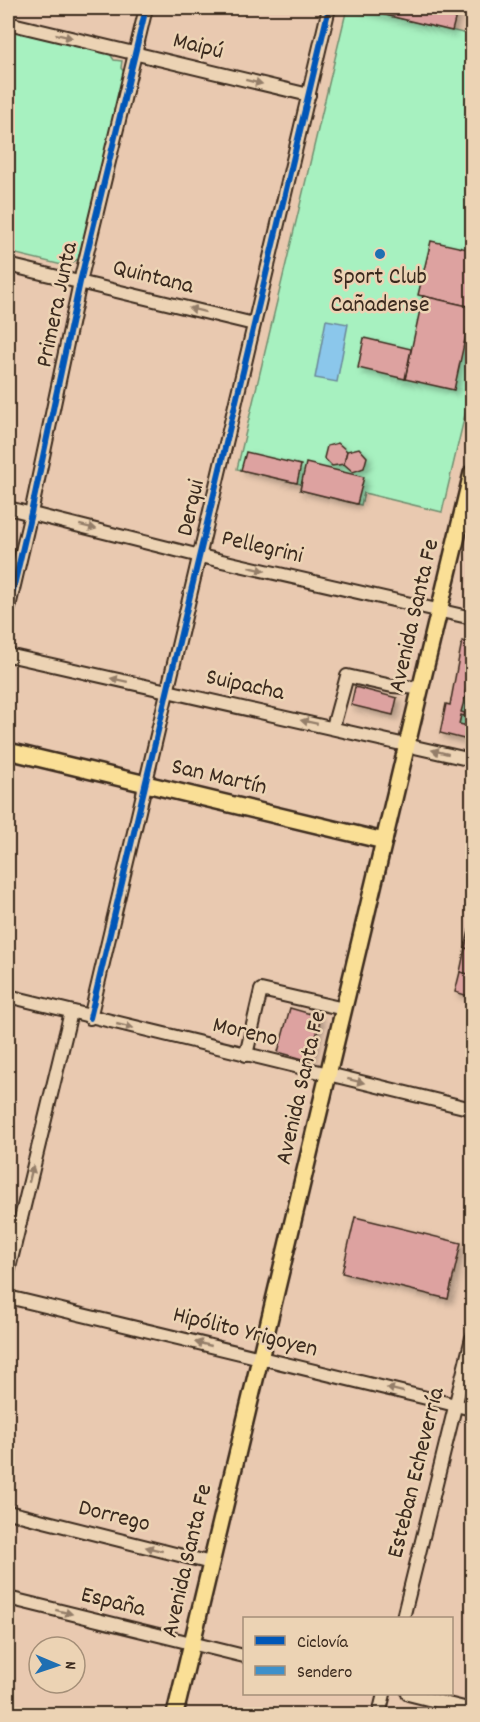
<svg xmlns="http://www.w3.org/2000/svg" width="480" height="1722" font-family="Dekko,sans-serif">
<defs>
<filter id="shadow"><feDropShadow dx="4" dy="4" stdDeviation="3" flood-color="#0004"/></filter>
</defs>
<rect width="100%" height="100%" fill="#e9c9b0"/>
<filter id="ink" filterUnits="userSpaceOnUse"><feTurbulence type="fractalNoise" baseFrequency=".0167" numOctaves="2"/><feDisplacementMap in="SourceGraphic" scale="12" xChannelSelector="R" yChannelSelector="G"/><feConvolveMatrix kernelMatrix="1 2 1 2 8 2 1 2 1" color-interpolation-filters="sRGB"/></filter>
<g filter="url(#ink)">
<g fill="#a7f1c0" stroke="#718e6f" stroke-width="1.5">
<path d="M 347,8 L 356,8 L 472,35 L 472,385 L 442,512 L 364,493 L 361,505 L 300,490 L 301,484 L 237,469 Z"/>
<path d="M 8,30 L 110,54 L 114,60 L 122,61 L 121,68 L 124,72 L 80,258 L 66,266 L 8,252 Z"/>
<path d="M 470,670 L 472,671 L 472,727 L 459,724 L 461,715 L 464,716 L 464,713 L 461,712 L 465,697 L 468,698 L 469,694 L 465,693 Z"/>
</g>
<path fill="#8bc7eb" stroke="#6b8899" stroke-width="1.5" d="M 326,320 L 348,324 L 337,382 L 315,378 Z"/>
<g fill="#dda2a0" stroke="#3b2a1e" stroke-width="1.5" filter="url(#shadow)">
<path d="M 356,8 L 458,8 L 452,31 Z"/>
<path d="M 431,241 L 472,250 L 472,307 L 418,295 Z"/>
<path d="M 423,296 L 472,307 L 454,390 L 405,379 Z"/>
<path d="M 364,338 L 411,349 L 405,379 L 358,368 Z"/>
<path d="M 338,443 L 347,451 L 344,464 L 332,466 L 324,458 L 327,446 Z"/>
<path d="M 359,448 L 367,457 L 364,468 L 353,472 L 344,464 L 347,451 Z"/>
<path d="M 246,452 L 301,465 L 297,483 L 241,470 Z"/>
<path d="M 306,463 L 364,477 L 357,504 L 300,490 Z"/>
<path d="M 462,641 L 472,644 L 472,671 L 470,670 L 465,693 L 469,694 L 468,698 L 465,697 L 461,712 L 465,713 L 464,716 L 461,715 L 459,724 L 472,727 L 472,741 L 440,733 L 446,704 L 450,705 Z"/>
<path d="M 355,687 L 397,698 L 393,715 L 351,705 Z"/>
<path d="M 471,922 L 472,923 L 472,950 L 465,948 Z"/>
<path d="M 465,948 L 472,950 L 472,975 L 460,972 Z"/>
<path d="M 460,972 L 472,975 L 472,997 L 455,992 Z"/>
<path d="M 290,1008 L 321,1017 L 310,1061 L 278,1052 Z"/>
<path d="M 355,1217 L 461,1243 L 448,1299 L 342,1273 Z"/>
</g>
<g fill="none" stroke-linecap="round" stroke-linejoin="round">
<g stroke="#3b2a1e" stroke-width="16">
<g id="minor">
<path d="M 8,23 L 309,95"/>
<path d="M 8,265 L 254,324"/>
<path d="M 8,508 L 200,556 L 472,618"/>
<path d="M 8,611 L 31,513 L 80,282 L 146,8"/>
<path d="M 8,655 L 472,760"/>
<path d="M 333,727 L 347,676 L 392,686 L 421,688"/>
<path d="M 8,996 L 472,1109"/>
<path d="M 90,1018 L 329,8"/>
<path d="M 246,1055 L 261,990 L 344,1009"/>
<path d="M 8,1272 L 71,1012"/>
<path d="M 8,1297 L 472,1409"/>
<path d="M 8,1512 L 211,1563"/>
<path d="M 8,1598 L 244,1656"/>
<path d="M 403,1618 L 472,1338"/>
<path d="M 408,1694 L 472,1710"/>
<path d="M 379,1714 L 384,1694"/>
</g>
</g>
<g stroke="#3b2a1e" stroke-width="20">
<g id="major">
<path d="M 8,751 L 384,841"/>
<path d="M 175,1714 L 472,473"/>
</g>
</g>
<use href="#minor" stroke="#ecd3b4" stroke-width="12"/>
<use href="#major" stroke="#fadf96" stroke-width="15"/>
<path stroke="#3e90ca" stroke-width="4.5" stroke-dasharray="9 4.5" stroke-linecap="butt" d="M 8,244 L 12,266"/>
<g stroke="#ecd3b4" stroke-width="10">
<g id="cycleway">
<path d="M 8,611 L 31,513 L 80,282 L 146,8"/>
<path d="M 90,1018 L 329,8"/>
</g>
</g>
<use href="#cycleway" stroke="#0057b8" stroke-width="6"/>
</g>
<defs><path id="oneway-solid" d="M-6-.8H1V-3.2L6.5 0L1 3.2V.8H-6Z" transform="scale(1.5)"/></defs>
<g fill="#947e69">
<use href="#oneway-solid" transform="translate(64 36) rotate(14)"/>
<use href="#oneway-solid" transform="translate(254 82) rotate(14)"/>
<use href="#oneway-solid" transform="translate(197 310) rotate(-166)"/>
<use href="#oneway-solid" transform="translate(88 527) rotate(14)"/>
<use href="#oneway-solid" transform="translate(257 569) rotate(13)"/>
<use href="#oneway-solid" transform="translate(119 680) rotate(-168)"/>
<use href="#oneway-solid" transform="translate(309 722) rotate(-168)"/>
<use href="#oneway-solid" transform="translate(440 752) rotate(-166)"/>
<use href="#oneway-solid" transform="translate(125 1026) rotate(13)"/>
<use href="#oneway-solid" transform="translate(356 1081) rotate(14)"/>
<use href="#oneway-solid" transform="translate(31 1174) rotate(-76)"/>
<use href="#oneway-solid" transform="translate(203 1344) rotate(-167)"/>
<use href="#oneway-solid" transform="translate(395 1390) rotate(-166)"/>
<use href="#oneway-solid" transform="translate(154 1549) rotate(-166)"/>
<use href="#oneway-solid" transform="translate(64 1612) rotate(14)"/>
</g>
</g>
<circle fill="#1f6fb2" stroke="#ecd3b4" stroke-width="2" cx="380" cy="254" r="6"/>
<g text-anchor="middle" dominant-baseline="central" stroke-width="5" stroke-linejoin="round" paint-order="stroke">
<g font-size="24" fill="#3b2a1e" stroke="#ecd3b4">
<text transform="translate(198 47) rotate(14)">Maipú</text>
<text transform="translate(153 278) rotate(14)">Quintana</text>
<text transform="translate(58 305) rotate(-78)">Primera Junta</text>
<text transform="translate(192 508) rotate(-77)">Derqui</text>
<text transform="translate(262 548) rotate(13)">Pellegrini</text>
<text transform="translate(415 616) rotate(-77)">Avenida Santa Fe</text>
<text transform="translate(245 686) rotate(12)">Suipacha</text>
<text transform="translate(219 778) rotate(13)">San Martín</text>
<text transform="translate(245 1033) rotate(13)">Moreno</text>
<text transform="translate(302 1088) rotate(-77)">Avenida Santa Fe</text>
<text transform="translate(245 1333) rotate(14)">Hipólito Yrigoyen</text>
<text transform="translate(417 1473) rotate(-76)">Esteban Echeverría</text>
<text transform="translate(114 1517) rotate(14)">Dorrego</text>
<text transform="translate(188 1561) rotate(-77)">Avenida Santa Fe</text>
<text transform="translate(113 1603) rotate(14)">España</text>
</g>
<g font-size="24" fill="#3b2a1e" stroke="#ecd3b4">
<text x="380" y="278">Sport Club<tspan x="380" dy="28">Cañadense</tspan></text>
</g>
</g>
<rect width="480" height="1722" fill="none" stroke="#ecd3b4" stroke-width="30"/>
<rect x="15" y="15" width="450" height="1692" fill="none" stroke="#3b2a1e" stroke-width="2" filter="url(#ink)"/>
<rect x="243" y="1617" width="210" height="78" fill="#ecd3b4" stroke="#a58f78" stroke-width="1.5"/>
<rect x="255" y="1636" width="30" height="9" fill="#0057b8" stroke="#a58f78" stroke-width="1.5"/>
<text x="297" y="1647" font-size="18" fill="#3b2a1e">Ciclovía</text>
<rect x="255" y="1666" width="30" height="9" fill="#3e90ca" stroke="#a58f78" stroke-width="1.5"/>
<text x="297" y="1677" font-size="18" fill="#3b2a1e">Sendero</text>
<g transform="translate(57 1665) rotate(92)"><circle r="28" fill="#ecd3b4" stroke="#a58f78" stroke-width="1.5"/>
<path d="M0-4.5L10 22L0 15L-10 22Z" fill="#1f6fb2"/>
<text y="-9" font-size="16" font-weight="bold" text-anchor="middle" fill="#3b2a1e">N</text>
</g>
</svg>
